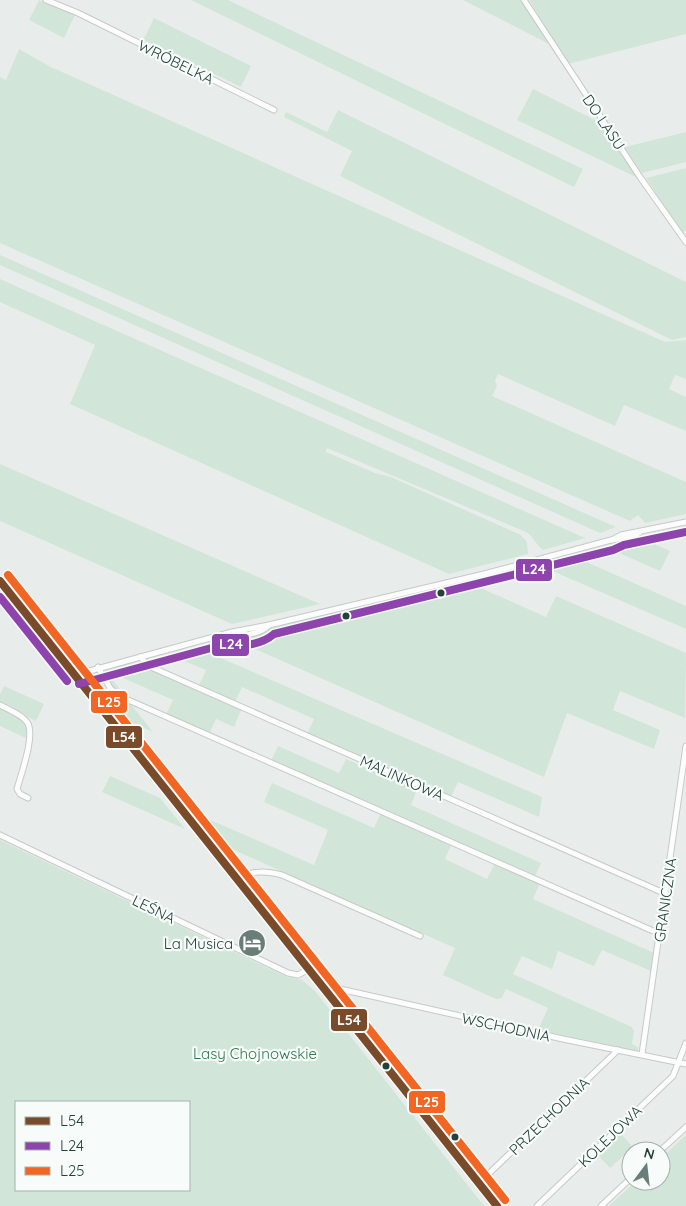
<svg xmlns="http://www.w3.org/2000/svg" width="686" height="1206" font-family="Quicksand,sans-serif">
<rect width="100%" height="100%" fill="#e8edeb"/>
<g fill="#d1e6d8" fill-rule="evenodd">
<path d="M 39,0 L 75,15 L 64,38 L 29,20 Z"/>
<path d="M 191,0 L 228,0 L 583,169 L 574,187 Z"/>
<path d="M 463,0 L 521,0 L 549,44 Z"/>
<path d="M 529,0 L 686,0 L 686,34 L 568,64 Z"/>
<path d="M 154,18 L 251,66 L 241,87 L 141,39 L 145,37 Z"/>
<path d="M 19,49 L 51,67 L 665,342 L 686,340 L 686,379 L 675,375 L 669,389 L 686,397 L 686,431 L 624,405 L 615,426 L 498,374 L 495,381 L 497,386 L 492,396 L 686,482 L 686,514 L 645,523 L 638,515 L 630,521 L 0,243 L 0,77 L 6,80 Z"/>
<path d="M 533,89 L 601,123 L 638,178 L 517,120 Z"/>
<path d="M 338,110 L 686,282 L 686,337 L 672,340 L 340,176 L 352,151 L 284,117 L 286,112 L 327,132 Z"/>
<path d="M 686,132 L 686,162 L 642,173 L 625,147 Z"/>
<path d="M 686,168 L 686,231 L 682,232 L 646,178 Z"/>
<path d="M 0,255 L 616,527 L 600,533 L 0,265 Z"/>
<path d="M 0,279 L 54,303 L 585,538 L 543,550 C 536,545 534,537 526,532 L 327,448 L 326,452 L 375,473 L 391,477 L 521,535 L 527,542 L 528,554 L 449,574 L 70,404 L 95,345 L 0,302 Z"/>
<path d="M 0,464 L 320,604 L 232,624 L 0,521 Z"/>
<path d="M 645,540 L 670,551 L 660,571 L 610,549 Z"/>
<path d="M 575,557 L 686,606 L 686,629 L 541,566 Z"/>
<path d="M 465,581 L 546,617 L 556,596 L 686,653 L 685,718 L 620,691 L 613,710 L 660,730 L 654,749 L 567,713 L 544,777 L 230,638 L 380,601 L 387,602 L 392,610 L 398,608 L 398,598 L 424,591 L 425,595 L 429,595 L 428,590 L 442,589 Z"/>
<path d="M 195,647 L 542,797 L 539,817 L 458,782 L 451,797 L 307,734 L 314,719 L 242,687 L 235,702 L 199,685 L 206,670 L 167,654 Z"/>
<path d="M 130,663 L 141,665 L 241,710 L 234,727 L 216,719 L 209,734 L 166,715 L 173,700 L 114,674 L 112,679 L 125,696 C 116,692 106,680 105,671 L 108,667 Z"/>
<path d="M 4,686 L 44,704 L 36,721 L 0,703 L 0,694 Z"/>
<path d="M 98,690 L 129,702 L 153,732 L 121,718 Z"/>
<path d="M 0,707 C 14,715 29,720 28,739 L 0,726 Z"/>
<path d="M 278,746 L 339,773 L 346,759 L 417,790 L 411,805 L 541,863 L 535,876 L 271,761 Z"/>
<path d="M 110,776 L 160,798 L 185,829 L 102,792 Z"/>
<path d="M 272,783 L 374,828 L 381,813 L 452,843 L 445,859 L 487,879 L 495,863 L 540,883 L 533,899 L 654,953 L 651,971 L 602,950 L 594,966 L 558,951 L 552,969 L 522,956 L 513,974 L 632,1027 L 634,1031 L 632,1044 L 638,1047 L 638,1051 L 538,1030 L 548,1008 L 506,989 L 502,998 L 496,999 L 443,975 L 455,948 L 227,847 L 201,816 L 314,865 L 328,830 L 264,802 Z"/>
<path d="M 0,840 L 287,977 L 302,980 L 315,991 L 484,1206 L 0,1206 ZM 16,1102 L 189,1102 L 189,1190 L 16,1190 Z"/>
<path d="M 619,1132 L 633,1147 L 610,1168 L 596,1153 Z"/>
<path d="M 686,1135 L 686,1206 L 609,1206 L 636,1181 L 661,1181 L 661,1158 Z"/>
</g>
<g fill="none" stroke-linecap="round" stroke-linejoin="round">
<g stroke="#c5cac8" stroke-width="7">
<g id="minor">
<path d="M 46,0 L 78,13 L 274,110"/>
<path d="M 524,0 L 640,177 L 686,242"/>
<path d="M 612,540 L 621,535 L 686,522"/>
<path d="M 226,634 C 237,638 262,634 269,625"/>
<path d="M 140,657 L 151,667 L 666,894"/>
<path d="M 98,667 L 110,688 L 117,695 L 660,934"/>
<path d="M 75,675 L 232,632 L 269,625 L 484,574 L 611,540 L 632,537 L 639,533"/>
<path d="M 0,705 C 9,710 21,714 27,722 C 36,734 21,774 17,789 L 20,794 L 28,798"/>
<path d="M 0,835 L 288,973 L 298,975 L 309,969"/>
<path d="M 237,879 C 252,870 266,871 282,875 L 420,936"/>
<path d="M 328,993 L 335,989 L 340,989 L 563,1039 L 686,1064"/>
<path d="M 642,1054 L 686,746"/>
<path d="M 660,1151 L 686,1127"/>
<path d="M 479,1183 L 618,1050"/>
<path d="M 537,1206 L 673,1076 L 686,1043"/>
<path d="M 601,1206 L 631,1178"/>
</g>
</g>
<g stroke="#c3ccc9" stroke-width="9">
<path id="primary" d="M 0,581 L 497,1206"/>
</g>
<use href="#minor" stroke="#fcfcfc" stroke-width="5"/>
<use href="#primary" stroke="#cfd7d5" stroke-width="8"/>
<g stroke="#f7fbf9" stroke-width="11">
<path id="bus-1" d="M 0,581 L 497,1206"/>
</g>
<g stroke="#f7fbf9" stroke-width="11">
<g id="bus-2">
<path d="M 0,597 L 67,681"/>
<path d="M 79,684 L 226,644 C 242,647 261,645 274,634 L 613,550 L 624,545 L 686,532"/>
</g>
</g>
<g stroke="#f7fbf9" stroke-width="11">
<path id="bus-3" d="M 8,575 L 505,1200"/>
</g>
<use href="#bus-1" stroke="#7a4b2a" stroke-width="8"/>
<use href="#bus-2" stroke="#8e44ad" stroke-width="8"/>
<use href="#bus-3" stroke="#f26522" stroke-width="8"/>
</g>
<defs>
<g id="hotel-disc" transform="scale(1.4375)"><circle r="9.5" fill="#697e78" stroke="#f7fbf9"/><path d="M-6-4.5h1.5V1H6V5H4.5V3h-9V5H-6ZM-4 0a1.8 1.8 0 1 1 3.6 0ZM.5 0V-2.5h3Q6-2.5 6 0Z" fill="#fff"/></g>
</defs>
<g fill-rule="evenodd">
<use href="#hotel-disc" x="252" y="943"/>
</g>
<g fill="#24423a" stroke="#f7fbf9" stroke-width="2">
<circle cx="441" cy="593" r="4.5"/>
<circle cx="346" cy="616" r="4.5"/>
<circle cx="386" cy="1066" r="4.5"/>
<circle cx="455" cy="1137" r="4.5"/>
</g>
<g text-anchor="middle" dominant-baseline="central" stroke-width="4.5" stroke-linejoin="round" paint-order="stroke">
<g font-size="15" fill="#24423a" stroke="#f7fbf9">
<text transform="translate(176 62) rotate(26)">WRÓBELKA</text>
<text transform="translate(604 122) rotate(56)">DO LASU</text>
<text transform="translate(402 778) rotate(24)">MALINKOWA</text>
<text transform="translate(665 900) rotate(-82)">GRANICZNA</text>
<text transform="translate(154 909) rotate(26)">LEŚNA</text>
<text transform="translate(506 1027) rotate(12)">WSCHODNIA</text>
<text transform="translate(549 1116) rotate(-44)">PRZECHODNIA</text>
<text transform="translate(610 1136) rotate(-44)">KOLEJOWA</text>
</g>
<g font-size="15" fill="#24423a" stroke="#f7fbf9" text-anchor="end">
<text x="233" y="943">La Musica</text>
</g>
<g font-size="15" fill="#2d7a4b" stroke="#f7fbf9">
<text x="255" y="1053">Lasy Chojnowskie</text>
</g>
</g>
<g stroke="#f7fbf9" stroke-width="2">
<rect x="515" y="558" width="38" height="24" rx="5" fill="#8e44ad"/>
<rect x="211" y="633" width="39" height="24" rx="5" fill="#8e44ad"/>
<rect x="90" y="690" width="38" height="24" rx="5" fill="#f26522"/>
<rect x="105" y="725" width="38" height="24" rx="5" fill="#7a4b2a"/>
<rect x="330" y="1008" width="38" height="24" rx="5" fill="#7a4b2a"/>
<rect x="408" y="1090" width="38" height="24" rx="5" fill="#f26522"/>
</g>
<g font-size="14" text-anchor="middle" font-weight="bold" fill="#fff">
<text x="534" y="574">L24</text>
<text x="231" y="649">L24</text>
<text x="109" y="707">L25</text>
<text x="124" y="742">L54</text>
<text x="349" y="1025">L54</text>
<text x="427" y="1107">L25</text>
</g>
<rect x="15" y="1101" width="175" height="90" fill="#f7fbf9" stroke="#a3b1ad"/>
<rect x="25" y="1117" width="25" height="8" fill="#7a4b2a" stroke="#a3b1ad"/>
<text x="60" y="1126" font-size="15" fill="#24423a">L54</text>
<rect x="25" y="1142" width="25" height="8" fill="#8e44ad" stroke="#a3b1ad"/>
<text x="60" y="1151" font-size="15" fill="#24423a">L24</text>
<rect x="25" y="1167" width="25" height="8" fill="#f26522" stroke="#a3b1ad"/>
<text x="60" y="1176" font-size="15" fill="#24423a">L25</text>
<g transform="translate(646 1166) rotate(15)"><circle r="24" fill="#f7fbf9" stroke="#a3b1ad"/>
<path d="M0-4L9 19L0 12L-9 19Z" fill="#697e78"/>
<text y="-8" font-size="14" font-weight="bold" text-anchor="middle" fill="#24423a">N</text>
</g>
</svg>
